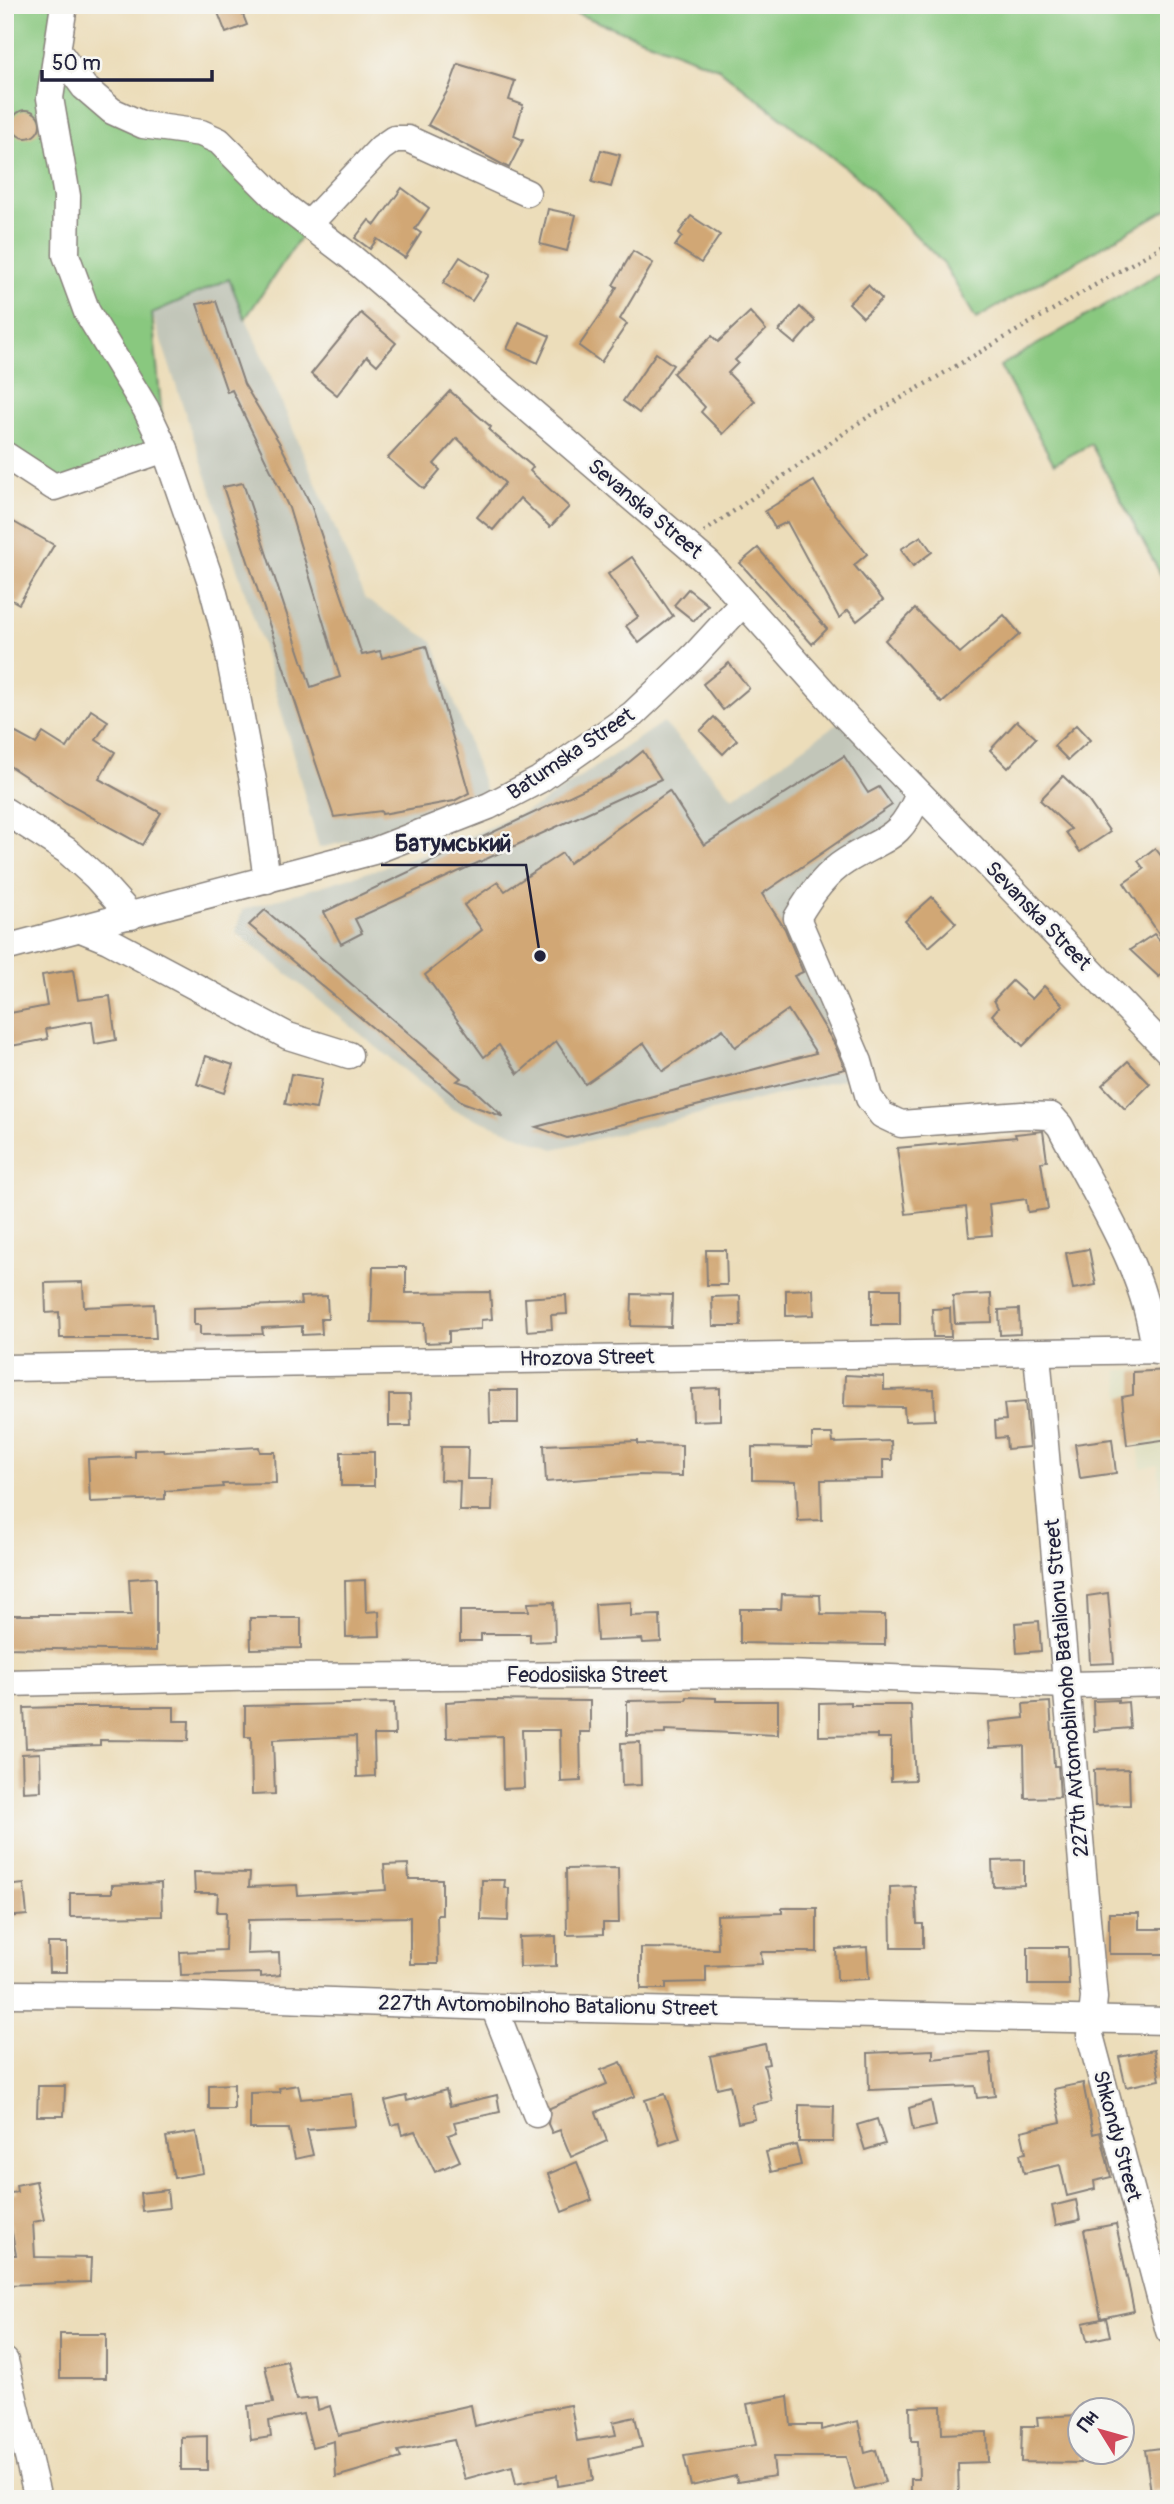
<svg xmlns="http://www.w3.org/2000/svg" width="1174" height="2504" font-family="Pangolin,sans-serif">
<rect width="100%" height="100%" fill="#f6f6f2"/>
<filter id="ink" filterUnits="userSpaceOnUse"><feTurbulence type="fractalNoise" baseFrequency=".0143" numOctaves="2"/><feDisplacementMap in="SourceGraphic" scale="14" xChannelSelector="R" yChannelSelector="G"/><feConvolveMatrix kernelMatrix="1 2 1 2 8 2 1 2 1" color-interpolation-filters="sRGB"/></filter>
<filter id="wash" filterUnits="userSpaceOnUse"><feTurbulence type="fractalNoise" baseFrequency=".00686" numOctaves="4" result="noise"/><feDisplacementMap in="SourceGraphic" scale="28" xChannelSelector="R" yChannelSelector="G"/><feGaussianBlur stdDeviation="1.57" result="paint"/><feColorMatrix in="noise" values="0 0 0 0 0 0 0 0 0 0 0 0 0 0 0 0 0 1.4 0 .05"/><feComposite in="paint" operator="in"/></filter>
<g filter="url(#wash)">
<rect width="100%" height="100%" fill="#ecddba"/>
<path fill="#ddddbc" d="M 1117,1370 L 1169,1370 L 1169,1562 L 1158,1465 L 1141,1468 L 1135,1421 L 1125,1422 Z"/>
<g fill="#c2c6b9">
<path d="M 229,278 L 365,599 L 433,641 L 487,795 L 430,823 L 319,848 L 265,652 L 152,313 Z"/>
<path d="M 846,717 L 919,794 L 798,918 L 852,1077 L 554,1149 L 453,1110 L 236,932 L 242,910 L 437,851 L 537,806 L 663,722 L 733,798 Z"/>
</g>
<g fill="#89c87f" stroke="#56755d" stroke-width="2">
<path d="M 5,5 L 64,5 L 59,53 L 112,111 L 201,133 L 310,223 L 245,319 L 229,279 L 152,313 L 165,449 L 54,487 L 5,455 Z"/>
<path d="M 554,5 L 1169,5 L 1169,208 L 976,319 L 944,264 L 860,179 L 718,68 Z"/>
<path d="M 1169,268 L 1169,590 L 1091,444 L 1054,464 L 1000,366 Z"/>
</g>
<g id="blocks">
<g fill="#d1a774">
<path d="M 215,5 L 239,5 L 247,25 L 226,33 Z"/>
<path d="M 458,64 L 515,81 L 509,100 L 523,105 L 514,136 L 523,140 L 509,168 L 428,125 L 449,88 Z"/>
<circle cx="26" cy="124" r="14"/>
<path d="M 601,150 L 620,155 L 611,187 L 592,182 Z"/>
<path d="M 402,188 L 429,208 L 415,229 L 421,233 L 405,258 L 377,239 L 370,249 L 355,238 L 369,220 L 375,225 Z"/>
<path d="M 548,209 L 576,215 L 567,251 L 540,244 Z"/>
<path d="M 691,216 L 720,235 L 701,263 L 675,246 L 682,236 L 679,233 Z"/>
<path d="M 633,251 L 653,263 L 620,319 L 627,324 L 601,362 L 579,346 L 606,307 L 617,287 L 613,285 Z"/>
<path d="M 460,257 L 489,275 L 472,301 L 443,283 Z"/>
<path d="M 868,285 L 882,299 L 863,317 L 849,303 Z"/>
<path d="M 216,301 L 244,384 L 279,442 L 311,505 L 362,655 L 380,651 L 382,658 L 426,646 L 469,793 L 454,801 L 382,814 L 381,811 L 334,817 L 223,487 L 243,483 L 311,687 L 340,677 L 289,508 L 232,390 L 227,392 L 197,304 Z"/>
<path d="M 800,307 L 815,321 L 795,344 L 779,331 Z"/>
<path d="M 750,312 L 766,330 L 735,360 L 738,363 L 728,373 L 755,401 L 723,434 L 701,412 L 705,407 L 673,373 L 712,336 L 718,342 Z"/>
<path d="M 361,313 L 396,343 L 377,365 L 367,356 L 337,395 L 311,374 Z"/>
<path d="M 519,322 L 550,336 L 538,363 L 507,349 Z"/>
<path d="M 656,353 L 673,365 L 639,413 L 623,401 Z"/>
<path d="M 450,391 L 491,427 L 489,430 L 533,467 L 530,471 L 569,507 L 550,527 L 520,498 L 493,530 L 477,517 L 505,483 L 457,438 L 434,464 L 440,470 L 424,489 L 388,458 Z"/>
<path d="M 814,481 L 828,505 L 867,554 L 854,565 L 883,600 L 857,621 L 848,610 L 839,618 L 787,522 L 775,528 L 765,511 Z"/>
<path d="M 5,517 L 54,545 L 19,604 L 5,596 Z"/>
<path d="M 921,536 L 932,552 L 913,566 L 901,549 Z"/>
<path d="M 758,548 L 827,629 L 812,644 L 740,563 Z"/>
<path d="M 632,557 L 673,616 L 639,643 L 626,626 L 638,617 L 608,574 Z"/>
<path d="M 688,589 L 708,605 L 694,621 L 674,605 Z"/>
<path d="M 915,609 L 960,653 L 1004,615 L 1020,634 L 942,703 L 885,640 Z"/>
<path d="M 729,663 L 749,688 L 723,710 L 703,684 Z"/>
<path d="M 91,710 L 108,721 L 96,740 L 115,752 L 99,779 L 161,813 L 142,845 L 66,803 L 5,763 L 5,727 L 36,744 L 43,733 L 67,748 Z"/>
<path d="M 714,717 L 737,740 L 723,754 L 700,731 Z"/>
<path d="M 1017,721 L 1036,738 L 1008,768 L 990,750 Z"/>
<path d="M 1076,725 L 1090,740 L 1068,760 L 1054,746 Z"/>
<path d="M 643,751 L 661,779 L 355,919 L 362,933 L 341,944 L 324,912 L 612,776 Z"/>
<path d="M 844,756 L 868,793 L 879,787 L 892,805 L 762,894 L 785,929 L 803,972 L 794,976 L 835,1045 L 845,1069 L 567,1138 L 536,1127 L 816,1053 L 788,1010 L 735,1047 L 723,1029 L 663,1071 L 644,1043 L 585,1084 L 556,1041 L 518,1074 L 499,1045 L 484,1057 L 425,975 L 482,930 L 464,905 L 498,882 L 505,891 L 562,853 L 569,863 L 669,791 L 704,845 Z"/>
<path d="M 1063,776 L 1087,799 L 1110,832 L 1080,852 L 1066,832 L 1071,829 L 1040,800 Z"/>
<path d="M 1155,848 L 1169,866 L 1169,948 L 1124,883 L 1144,869 L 1138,861 Z"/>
<path d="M 932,897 L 956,923 L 929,947 L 905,921 Z"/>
<path d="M 265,910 L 461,1078 L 457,1081 L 469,1085 L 504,1117 L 462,1102 L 249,925 Z"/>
<path d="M 1154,934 L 1169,950 L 1169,966 L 1159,977 L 1130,950 Z"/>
<path d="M 73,970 L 78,1000 L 110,996 L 116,1040 L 95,1044 L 92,1021 L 46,1029 L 48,1039 L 11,1046 L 5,1014 L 47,1006 L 42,975 Z"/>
<path d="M 1012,981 L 1032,999 L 1044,986 L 1063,1005 L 1023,1046 L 992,1015 L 998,1008 L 994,1000 Z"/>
<path d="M 206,1056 L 233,1065 L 224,1093 L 197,1084 Z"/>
<path d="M 1128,1061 L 1150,1084 L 1125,1109 L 1102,1085 Z"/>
<path d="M 291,1074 L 322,1079 L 316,1109 L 285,1104 Z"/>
<path d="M 1043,1131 L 1047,1161 L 1041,1162 L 1048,1209 L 1028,1212 L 1026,1199 L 989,1204 L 992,1235 L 969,1237 L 966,1207 L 906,1214 L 897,1148 L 1016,1137 L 1015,1134 Z"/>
<path d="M 1089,1249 L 1096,1285 L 1073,1289 L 1066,1253 Z"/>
<path d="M 706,1250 L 726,1250 L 727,1285 L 707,1285 Z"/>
<path d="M 373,1267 L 406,1267 L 406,1293 L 490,1292 L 492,1319 L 481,1320 L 481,1329 L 449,1331 L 449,1342 L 425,1343 L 424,1323 L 371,1322 Z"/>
<path d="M 83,1282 L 84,1307 L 154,1304 L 156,1338 L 60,1338 L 59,1312 L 46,1313 L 45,1283 Z"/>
<path d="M 813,1289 L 814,1315 L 786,1316 L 786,1290 Z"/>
<rect x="872" y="1289" width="28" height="36"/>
<path d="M 632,1294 L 672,1295 L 671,1327 L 631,1326 Z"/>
<path d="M 991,1294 L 992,1322 L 955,1323 L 953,1296 Z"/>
<path d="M 566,1295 L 567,1314 L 551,1315 L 552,1329 L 527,1331 L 525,1298 Z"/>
<path d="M 327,1296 L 328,1319 L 321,1319 L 322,1334 L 302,1335 L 302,1326 L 262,1328 L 263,1334 L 200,1335 L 200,1325 L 194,1325 L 194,1308 L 301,1304 L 300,1297 Z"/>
<path d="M 740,1296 L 741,1326 L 713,1326 L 712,1297 Z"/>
<path d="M 950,1308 L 951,1337 L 933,1337 L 932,1309 Z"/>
<path d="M 1019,1309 L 1020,1334 L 1000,1335 L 999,1310 Z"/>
<path d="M 1169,1370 L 1169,1439 L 1127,1445 L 1122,1397 L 1133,1395 L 1133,1372 Z"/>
<path d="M 845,1375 L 884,1377 L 884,1390 L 934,1389 L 935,1420 L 905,1421 L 904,1407 L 844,1406 Z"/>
<path d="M 720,1388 L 720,1420 L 693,1421 L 692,1389 Z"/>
<path d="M 489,1390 L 518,1390 L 518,1423 L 490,1423 Z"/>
<path d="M 389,1395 L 410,1395 L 411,1426 L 389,1426 Z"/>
<path d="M 1025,1402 L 1029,1447 L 1007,1449 L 1006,1437 L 996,1438 L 995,1421 L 1006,1420 L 1004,1404 Z"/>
<path d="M 812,1434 L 832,1434 L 833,1443 L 891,1441 L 892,1460 L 883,1460 L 883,1479 L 821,1480 L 822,1520 L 798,1521 L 796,1481 L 752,1480 L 752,1447 L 812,1448 Z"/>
<path d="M 1112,1439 L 1116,1473 L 1080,1478 L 1075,1444 Z"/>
<path d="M 638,1441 L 638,1444 L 682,1445 L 682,1476 L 639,1475 L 546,1482 L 544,1445 Z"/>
<path d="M 259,1447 L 260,1452 L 275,1452 L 276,1483 L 222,1484 L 223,1487 L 165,1491 L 165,1499 L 90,1502 L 88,1459 L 135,1457 L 135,1450 L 163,1449 L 164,1452 Z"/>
<path d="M 441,1447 L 468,1447 L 467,1479 L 493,1479 L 492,1511 L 459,1511 L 460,1481 L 440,1480 Z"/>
<rect x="341" y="1452" width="33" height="34"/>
<path d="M 156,1577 L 156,1651 L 5,1648 L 5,1615 L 131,1615 L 129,1579 Z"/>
<path d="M 365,1580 L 366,1612 L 379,1611 L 380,1636 L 346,1637 L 345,1581 Z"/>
<path d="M 1108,1593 L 1114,1663 L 1090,1664 L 1087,1596 Z"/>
<path d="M 782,1594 L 820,1595 L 821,1614 L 885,1615 L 885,1645 L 740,1643 L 740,1609 L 781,1609 Z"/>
<path d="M 554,1602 L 555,1641 L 530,1642 L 530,1634 L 481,1634 L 481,1641 L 460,1641 L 460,1611 L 529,1611 L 528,1603 Z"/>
<path d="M 631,1602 L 631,1616 L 660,1615 L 661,1642 L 643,1643 L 642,1639 L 597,1641 L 595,1604 Z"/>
<path d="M 250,1618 L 301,1618 L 301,1648 L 251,1649 Z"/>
<path d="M 1039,1621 L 1041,1651 L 1017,1653 L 1015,1623 Z"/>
<path d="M 687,1697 L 716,1698 L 716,1701 L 778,1701 L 778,1735 L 665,1730 L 665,1734 L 627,1735 L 627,1701 L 686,1700 Z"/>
<path d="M 479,1700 L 590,1701 L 590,1732 L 580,1732 L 581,1781 L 561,1782 L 560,1730 L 522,1730 L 524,1788 L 503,1789 L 502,1736 L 447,1738 L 446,1702 Z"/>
<path d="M 1118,1700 L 1118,1703 L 1128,1702 L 1130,1728 L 1094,1731 L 1093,1701 Z"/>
<path d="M 851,1702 L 851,1705 L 911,1705 L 915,1780 L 891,1781 L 891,1738 L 877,1738 L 877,1735 L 819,1736 L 819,1703 Z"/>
<path d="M 1050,1702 L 1054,1766 L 1058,1766 L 1060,1797 L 1025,1798 L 1024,1746 L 990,1748 L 988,1722 L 1024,1718 L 1023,1704 Z"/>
<path d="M 394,1703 L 395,1735 L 374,1735 L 375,1776 L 357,1777 L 356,1736 L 273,1740 L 275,1794 L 252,1795 L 251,1737 L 245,1737 L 245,1706 Z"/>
<path d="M 62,1707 L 174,1707 L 174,1721 L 189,1721 L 188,1741 L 100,1740 L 100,1745 L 26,1748 L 24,1708 Z"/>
<path d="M 640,1742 L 641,1785 L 622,1786 L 621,1743 Z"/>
<path d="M 40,1753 L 41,1791 L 23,1792 L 22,1754 Z"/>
<path d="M 1129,1769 L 1130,1805 L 1095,1806 L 1094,1770 Z"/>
<path d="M 1024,1860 L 1024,1885 L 993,1886 L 992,1861 Z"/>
<path d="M 408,1864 L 409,1879 L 442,1879 L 442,1915 L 437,1915 L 438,1964 L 410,1964 L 410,1917 L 248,1920 L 247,1954 L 279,1953 L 280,1975 L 261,1977 L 261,1973 L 181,1975 L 180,1952 L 225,1950 L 226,1912 L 217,1912 L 218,1893 L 195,1893 L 194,1872 L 250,1873 L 249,1887 L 297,1885 L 298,1895 L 386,1890 L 384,1865 Z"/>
<path d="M 618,1868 L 619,1923 L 603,1923 L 603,1934 L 567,1935 L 566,1869 Z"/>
<path d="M 482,1880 L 505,1880 L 504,1888 L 509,1888 L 508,1921 L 481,1920 Z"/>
<path d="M 161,1883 L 162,1916 L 70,1917 L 70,1893 L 112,1893 L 112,1885 Z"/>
<path d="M 24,1884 L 27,1915 L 5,1917 L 5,1886 Z"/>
<path d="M 915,1886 L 917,1924 L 923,1924 L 923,1948 L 891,1948 L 890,1887 Z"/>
<path d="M 782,1908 L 817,1908 L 817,1952 L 761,1952 L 762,1964 L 706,1966 L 706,1982 L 666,1983 L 666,1989 L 641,1989 L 641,1948 L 718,1949 L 717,1915 L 782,1913 Z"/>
<path d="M 1109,1913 L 1139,1913 L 1139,1929 L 1167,1929 L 1167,1954 L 1109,1954 Z"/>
<path d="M 556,1936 L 556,1966 L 520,1967 L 519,1937 Z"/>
<path d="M 48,1943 L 67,1943 L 67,1972 L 49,1972 Z"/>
<path d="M 867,1947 L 869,1979 L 837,1980 L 836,1949 Z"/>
<path d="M 1028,1947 L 1068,1947 L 1069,1985 L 1028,1985 Z"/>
<path d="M 765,2044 L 769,2064 L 764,2065 L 772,2101 L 752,2105 L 755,2119 L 738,2123 L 730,2085 L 717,2088 L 710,2056 Z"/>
<path d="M 933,2050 L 933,2059 L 990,2053 L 995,2096 L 977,2098 L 975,2086 L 869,2090 L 868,2053 Z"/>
<path d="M 1154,2050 L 1160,2080 L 1126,2087 L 1119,2057 Z"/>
<path d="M 621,2062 L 635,2096 L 596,2112 L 607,2141 L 571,2157 L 560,2130 L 552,2133 L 548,2124 L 550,2108 L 607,2084 L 601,2070 Z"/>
<path d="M 1083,2083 L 1093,2134 L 1100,2132 L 1111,2177 L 1094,2181 L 1095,2189 L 1067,2196 L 1060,2165 L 1024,2173 L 1020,2154 L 1026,2153 L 1021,2131 L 1061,2122 L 1054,2089 Z"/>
<path d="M 234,2084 L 234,2109 L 209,2109 L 209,2085 Z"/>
<path d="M 298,2085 L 301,2099 L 352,2094 L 355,2126 L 307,2130 L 313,2155 L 295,2159 L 289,2129 L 250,2129 L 250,2093 L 280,2092 L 279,2088 Z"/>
<path d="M 38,2086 L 65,2086 L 64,2116 L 37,2116 Z"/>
<path d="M 446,2090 L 450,2106 L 497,2095 L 500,2112 L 454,2122 L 457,2132 L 448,2135 L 460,2161 L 435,2172 L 415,2131 L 402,2135 L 399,2123 L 392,2125 L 385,2101 L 406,2096 L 407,2101 Z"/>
<path d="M 665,2094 L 680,2138 L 660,2145 L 645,2100 Z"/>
<path d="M 931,2101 L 936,2126 L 913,2131 L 909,2108 Z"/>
<path d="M 799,2105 L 834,2106 L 833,2142 L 799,2142 Z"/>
<path d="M 877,2119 L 885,2144 L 865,2150 L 857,2125 Z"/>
<path d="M 196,2132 L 203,2173 L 174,2178 L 166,2137 Z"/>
<path d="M 796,2145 L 801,2165 L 771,2172 L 766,2152 Z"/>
<path d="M 577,2162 L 592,2200 L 562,2212 L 548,2174 Z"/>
<path d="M 36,2181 L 44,2220 L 33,2222 L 35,2257 L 91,2258 L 90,2282 L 5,2285 L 5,2255 L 16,2255 L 5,2194 L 17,2192 L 16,2185 Z"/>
<path d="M 167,2190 L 169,2208 L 142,2211 L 140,2193 Z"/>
<path d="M 1076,2200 L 1080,2220 L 1056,2225 L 1052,2206 Z"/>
<path d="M 1116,2224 L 1134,2311 L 1101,2318 L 1084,2230 Z"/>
<path d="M 1106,2318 L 1110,2336 L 1087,2341 L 1083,2323 Z"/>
<rect x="60" y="2334" width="46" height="44"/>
<path d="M 287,2361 L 296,2400 L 316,2398 L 318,2410 L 330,2406 L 338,2435 L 471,2405 L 475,2426 L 528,2412 L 571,2405 L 577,2441 L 616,2435 L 613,2422 L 635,2417 L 642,2447 L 590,2459 L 593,2480 L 558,2486 L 557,2475 L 516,2484 L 512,2466 L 465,2479 L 454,2440 L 398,2451 L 401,2458 L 336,2477 L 334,2441 L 312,2447 L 303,2414 L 269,2421 L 271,2437 L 251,2440 L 248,2406 L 273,2403 L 265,2366 Z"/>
<path d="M 788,2396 L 791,2425 L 821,2425 L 821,2430 L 858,2421 L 865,2453 L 876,2450 L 885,2482 L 855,2490 L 846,2457 L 773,2457 L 775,2476 L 737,2482 L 736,2476 L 691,2486 L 684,2456 L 756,2445 L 747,2404 Z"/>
<path d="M 941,2406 L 942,2434 L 987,2432 L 988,2462 L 958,2463 L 959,2499 L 911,2499 L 911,2479 L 919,2479 L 918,2441 L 911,2441 L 910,2407 Z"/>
<path d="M 1080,2415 L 1080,2463 L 1021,2462 L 1022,2426 L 1038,2426 L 1037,2417 Z"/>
<path d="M 207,2436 L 207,2470 L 181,2470 L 181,2437 Z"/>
<path d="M 1169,2447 L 1169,2490 L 1151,2492 L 1145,2450 Z"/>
</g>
</g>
</g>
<g filter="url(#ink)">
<use href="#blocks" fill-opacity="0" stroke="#87807a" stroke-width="2"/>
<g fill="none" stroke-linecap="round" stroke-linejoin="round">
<g stroke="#87807a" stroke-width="29">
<g id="minor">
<path d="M 64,5 L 50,98 L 67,196 L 66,255 L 87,312 L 146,409 L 165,449 L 211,582 L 226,639 L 254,786 L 267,880"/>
<path d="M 59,53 L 84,87 L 112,111 L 143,125 L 201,133 L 219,141 L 284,206 L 351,257 L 708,563 L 846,717 L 1169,1052"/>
<path d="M 310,223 L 381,148 L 394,139 L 408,139 L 527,193"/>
<path d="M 5,455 L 54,487 L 165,449"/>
<path d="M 919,794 C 899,842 886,836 846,861 C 825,874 809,897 797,918 L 859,1062 L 869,1098 L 882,1115 L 901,1124 L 1022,1115 L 1051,1116 L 1060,1126 C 1097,1200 1145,1266 1155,1351"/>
<path d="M 5,811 L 66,850 L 96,877 L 131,916"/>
<path d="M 81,929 L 108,940 L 288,1036 L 349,1055"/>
<path d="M 5,948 L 374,851 L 489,806 L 539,780 L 633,714 L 694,656 L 743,603"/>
<path d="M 1037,1354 L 1094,1998 L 1090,2035 L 1169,2331"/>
<path d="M 5,1368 L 1169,1350"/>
<path d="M 5,1683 L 277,1677 L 788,1674 L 1067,1685 L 1169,1683"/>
<path d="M 5,1994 L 172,1995 L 494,2007 L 1169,2021"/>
<path d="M 494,2007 L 536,2114"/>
<path d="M 5,2361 L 38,2499"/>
</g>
</g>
<path stroke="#87807a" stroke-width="4.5" stroke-dasharray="2 5" stroke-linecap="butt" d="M 704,532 L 860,422 L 1169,242"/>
<use href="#minor" stroke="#fff" stroke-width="26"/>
</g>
</g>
<g text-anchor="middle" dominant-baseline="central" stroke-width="5" stroke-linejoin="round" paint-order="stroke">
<g font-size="21" fill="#22223b" stroke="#f6f6f2">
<text transform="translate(645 509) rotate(40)">Sevanska Street</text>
<text transform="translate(571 754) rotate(-34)">Batumska Street</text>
<text transform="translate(1038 916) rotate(46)">Sevanska Street</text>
<text transform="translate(587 1358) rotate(-1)">Hrozova Street</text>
<text x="587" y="1675">Feodosiiska Street</text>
<text transform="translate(1067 1688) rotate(-95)">227th Avtomobilnoho Batalionu Street</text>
<text transform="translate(548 2006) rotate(1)">227th Avtomobilnoho Batalionu Street</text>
<text transform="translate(1117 2136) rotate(75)">Shkondy Street</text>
</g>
</g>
<path fill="none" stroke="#22223b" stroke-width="2.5" d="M540 956L526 865H381"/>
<circle fill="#22223b" stroke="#f6f6f2" stroke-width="2.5" cx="540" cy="956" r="7"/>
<g font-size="23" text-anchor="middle" font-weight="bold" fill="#22223b" stroke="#f6f6f2" stroke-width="5" stroke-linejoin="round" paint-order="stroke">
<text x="453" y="851">Батумський</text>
</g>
<rect width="1174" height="2504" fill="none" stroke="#f6f6f2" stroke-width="28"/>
<g transform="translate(1101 2431) rotate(307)"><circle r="33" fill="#f6f6f2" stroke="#a1a1a9" stroke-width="2"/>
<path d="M0-5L12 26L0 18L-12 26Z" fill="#d1495b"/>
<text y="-10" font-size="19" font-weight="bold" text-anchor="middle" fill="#22223b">Пн</text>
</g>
<path d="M42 70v10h170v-10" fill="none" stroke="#22223b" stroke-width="3.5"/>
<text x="52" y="70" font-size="21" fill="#22223b" stroke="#f6f6f2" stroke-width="5" paint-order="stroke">50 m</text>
</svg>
